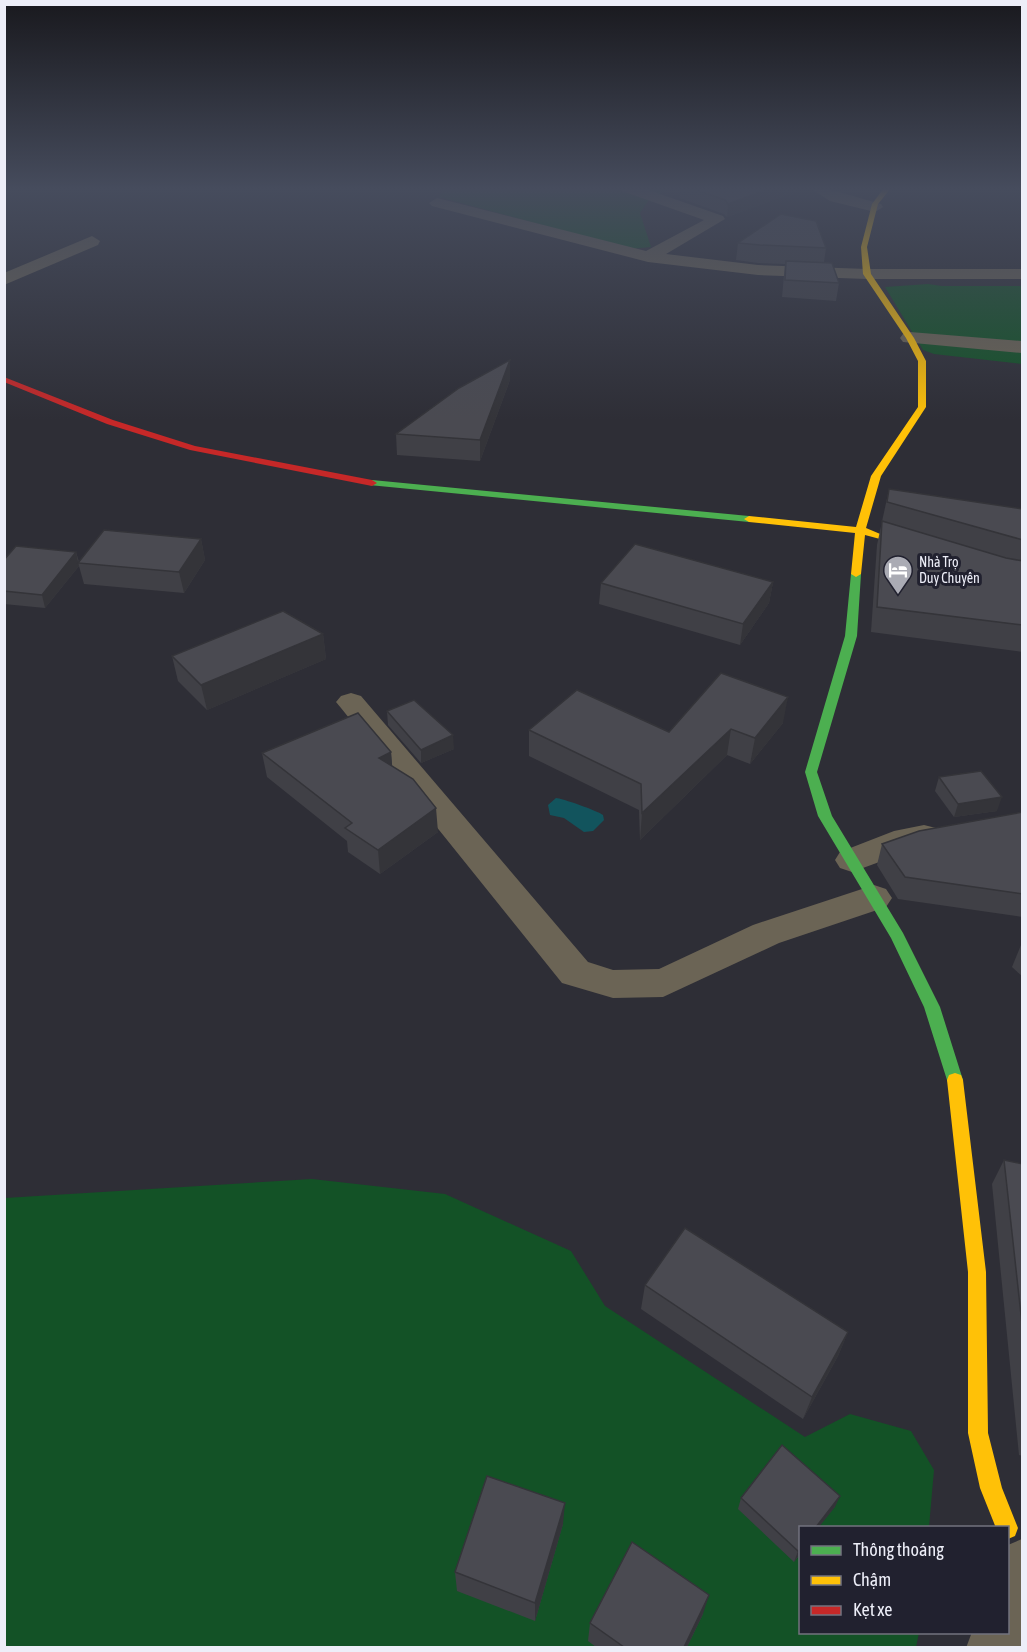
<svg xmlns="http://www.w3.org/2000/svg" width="1027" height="1652" font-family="'Asap Condensed',sans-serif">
<rect width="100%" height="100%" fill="#2e2e36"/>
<g fill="#135226">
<path d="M 443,188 L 669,188 L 648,201 L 640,213 L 651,247 L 630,249 L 439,197 Z"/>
<path d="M 928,284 L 942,286 L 1022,286 L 1022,364 L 934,354 L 923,350 L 885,287 Z"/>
<path d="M 312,1179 L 445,1194 L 571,1251 L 605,1306 L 805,1437 L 850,1414 L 911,1431 L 934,1470 L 929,1527 L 800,1528 L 800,1632 L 919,1633 L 916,1647 L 5,1648 L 5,1198 Z"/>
</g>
<path fill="#12545d" d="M 556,798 C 561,798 598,811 603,815 L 604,820 L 593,831 L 584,832 L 564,818 L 550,815 L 548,805 Z"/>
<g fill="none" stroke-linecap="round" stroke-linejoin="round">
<g fill="#6b6455" fill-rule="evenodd">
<path d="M 620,188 L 643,188 L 723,216 L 725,219 L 666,254 L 758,265 L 867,269 L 1022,269 L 1022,279 L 867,279 L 758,275 L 648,262 L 432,206 L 429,203 L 437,198 L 646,251 L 704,220 L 622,191 Z"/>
<path d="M 810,188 C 832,188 858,198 881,204 L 883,207 L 875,212 L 830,201 Z"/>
<path d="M 92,236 L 100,241 L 98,245 L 4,285 L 4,273 Z"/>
<path d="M 910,332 L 1022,341 L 1022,353 L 903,342 L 900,338 L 903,334 Z"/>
<path d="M 351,693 L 361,696 L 588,962 L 613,970 L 659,969 L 753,925 L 862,889 L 874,885 L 886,889 L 892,898 L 886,907 L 779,943 L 663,997 L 613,998 L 562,983 L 341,708 L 336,702 L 341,696 Z"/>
<path d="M 924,825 L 936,828 L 941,836 L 936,844 L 912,850 L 852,872 L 840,868 L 835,860 L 840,852 L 894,831 Z"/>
<path d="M 1022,1539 L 1022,1648 L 966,1648 L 972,1632 L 1008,1632 L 1008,1545 Z"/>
</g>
<g fill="#4caf50" fill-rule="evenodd">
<path d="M 372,480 L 749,516 L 754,519 L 749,522 L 369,485 L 369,481 Z"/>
<path d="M 856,571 L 861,574 L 857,636 L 817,772 L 832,816 L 903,933 L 940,1007 L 963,1080 L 961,1085 L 955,1087 L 949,1085 L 947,1080 L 924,1007 L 891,938 L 818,816 L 805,772 L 845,636 L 851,574 Z"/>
</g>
<g fill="#ffc107" fill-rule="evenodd">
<path d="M 884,188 L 891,188 L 878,204 L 867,247 L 871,274 L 914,338 L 926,361 L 926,407 L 881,476 L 866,528 L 885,536 L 880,539 L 865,535 L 861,574 L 856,577 L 851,574 L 855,533 L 749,522 L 744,519 L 749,516 L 856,527 L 871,476 L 918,407 L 918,361 L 906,338 L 863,274 L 861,247 L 872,204 Z"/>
<path d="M 955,1073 L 961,1075 L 963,1080 L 986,1272 L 988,1433 L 1002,1488 L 1018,1528 L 1015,1536 L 1008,1539 L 1008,1528 L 996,1528 L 980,1488 L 968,1433 L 968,1272 L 947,1080 L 949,1075 Z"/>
</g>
<path fill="#c62828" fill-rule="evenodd" d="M 4,377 L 113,420 L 195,446 L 372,480 L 377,483 L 372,486 L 190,450 L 107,424 L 4,382 Z"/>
</g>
<g fill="#404046">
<path d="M 680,188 L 807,188 L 727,217 L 724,214 L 680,198 Z"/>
<path d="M 738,243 L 826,248 L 824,262 L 839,283 L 836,301 L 782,297 L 785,264 L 758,263 L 736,260 Z"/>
<path d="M 510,360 L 510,380 L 480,461 L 397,455 L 396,434 Z"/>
<path d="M 889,489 L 1023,509 L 1023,652 L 871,632 L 877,545 Z"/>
<path d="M 201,539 L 205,560 L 184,593 L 84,584 L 79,566 L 45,608 L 4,604 L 4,560 L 76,552 L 79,562 Z"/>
<path d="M 773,582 L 769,603 L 740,645 L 599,604 L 601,583 Z"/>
<path d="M 323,634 L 326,659 L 207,710 L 178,681 L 172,656 Z"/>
<path d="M 387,711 L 454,749 L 421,763 L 388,725 Z"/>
<path d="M 783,723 L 750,764 L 727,755 L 640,840 L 639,810 L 529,756 L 529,730 L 669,732 Z"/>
<path d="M 391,752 L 392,766 L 438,832 L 380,874 L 348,852 L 347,841 L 267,777 L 262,753 Z"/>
<path d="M 939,777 L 997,811 L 954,817 L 935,791 Z"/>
<path d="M 1023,812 L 1023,917 L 898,899 L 877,865 L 882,844 Z"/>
<path d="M 1021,945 L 1023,945 L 1023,977 L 1012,967 Z"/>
<path d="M 1004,1160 L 1023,1164 L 1023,1456 L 1019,1455 L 992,1184 Z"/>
<path d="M 645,1285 L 848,1332 L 838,1356 L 803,1419 L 641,1309 Z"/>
<path d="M 741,1498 L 835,1507 L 801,1527 L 801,1553 L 794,1562 L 738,1509 Z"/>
<path d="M 563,1524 L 535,1621 L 457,1591 L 455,1572 Z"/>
<path d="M 703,1614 L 687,1647 L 596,1647 L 588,1641 L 590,1623 Z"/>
</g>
<g fill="#343439">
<path d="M 772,188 L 807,188 L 727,217 L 728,204 Z"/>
<path d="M 510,360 L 510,380 L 480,461 L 480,440 Z"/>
<path d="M 201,539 L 205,560 L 184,593 L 179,572 Z"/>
<path d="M 76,552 L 79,566 L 45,608 L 42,595 Z"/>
<path d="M 773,582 L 769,603 L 740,645 L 743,624 Z"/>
<path d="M 323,634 L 326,659 L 207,710 L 201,685 Z"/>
<path d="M 788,697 L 783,723 L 750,764 L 755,738 Z"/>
<path d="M 731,729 L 727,755 L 640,840 L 642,813 Z"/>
<path d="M 453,735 L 454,749 L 421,763 L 421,750 Z"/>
<path d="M 391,752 L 393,776 L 379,758 Z"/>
<path d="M 1002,797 L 997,811 L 954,817 L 958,804 Z"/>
<path d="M 436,808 L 438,832 L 380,874 L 378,850 Z"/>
<path d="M 848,1332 L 838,1356 L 803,1419 L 812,1397 Z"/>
<path d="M 840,1496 L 835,1507 L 819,1527 L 816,1527 Z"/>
<path d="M 565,1503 L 563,1524 L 535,1621 L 535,1603 Z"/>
<path d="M 801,1549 L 801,1553 L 794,1562 L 798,1551 Z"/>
<path d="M 709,1595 L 703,1614 L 687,1647 L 684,1647 Z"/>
</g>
<g fill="#4a4a51" stroke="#343439" stroke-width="1.5">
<path d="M 691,188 L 772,188 L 728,204 L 725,200 Z"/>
<path d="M 781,214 L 816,221 L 826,248 L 760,245 L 738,243 Z"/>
<path d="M 786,261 L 832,263 L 839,283 L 785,280 Z"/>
<path d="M 510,360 L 480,440 L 396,434 L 459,388 Z"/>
<path d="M 889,489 L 1023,509 L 1023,540 L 887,502 Z"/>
<path d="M 882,521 L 1006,558 L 1023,561 L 1023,625 L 877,607 Z"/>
<path d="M 104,530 L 201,539 L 179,572 L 78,563 Z"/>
<path d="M 635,544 L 773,582 L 743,624 L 601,583 Z"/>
<path d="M 16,546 L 76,552 L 42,595 L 4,591 L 4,560 Z"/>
<path d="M 283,611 L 323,634 L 201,685 L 172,656 Z"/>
<path d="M 721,673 L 788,697 L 755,738 L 731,729 L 642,813 L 641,784 L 529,730 L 577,690 L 669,732 Z"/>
<path d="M 414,700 L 453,735 L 421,750 L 387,711 Z"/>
<path d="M 358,713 L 391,752 L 379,758 L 413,779 L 436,808 L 378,850 L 345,828 L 352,823 L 262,753 Z"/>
<path d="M 981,771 L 1002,797 L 958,804 L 939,777 Z"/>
<path d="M 1023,812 L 1023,894 L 905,877 L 882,844 L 919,831 Z"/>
<path d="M 1004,1160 L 1023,1164 L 1023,1333 Z"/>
<path d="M 685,1228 L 848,1332 L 812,1397 L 645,1285 Z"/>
<path d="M 782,1445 L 840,1496 L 816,1527 L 801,1527 L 801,1549 L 798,1551 L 741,1498 Z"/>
<path d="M 487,1476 L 565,1503 L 535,1603 L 455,1572 Z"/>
<path d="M 632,1542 L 709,1595 L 684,1647 L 624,1647 L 590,1623 Z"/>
</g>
<linearGradient id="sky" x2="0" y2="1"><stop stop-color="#19191e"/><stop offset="0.45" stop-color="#464c5d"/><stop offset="1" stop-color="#464c5d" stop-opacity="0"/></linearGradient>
<rect width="1027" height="420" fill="url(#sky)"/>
<defs>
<g id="hotel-pin" transform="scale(1.5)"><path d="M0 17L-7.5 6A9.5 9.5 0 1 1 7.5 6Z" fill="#aaabb4" stroke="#21212f"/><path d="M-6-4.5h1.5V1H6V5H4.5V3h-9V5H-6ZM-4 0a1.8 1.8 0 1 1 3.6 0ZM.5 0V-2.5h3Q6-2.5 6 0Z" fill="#fff"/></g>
</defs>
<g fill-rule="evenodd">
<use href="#hotel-pin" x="898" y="570"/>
</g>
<g text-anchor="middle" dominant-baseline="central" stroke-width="6" stroke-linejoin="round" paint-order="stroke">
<g font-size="14" fill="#edeef8" stroke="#21212f" text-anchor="start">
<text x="919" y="562">Nhà Trọ<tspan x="919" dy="16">Duy Chuyên</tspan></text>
</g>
</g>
<rect width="1027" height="1652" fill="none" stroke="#edeef8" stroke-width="12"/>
<rect x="799" y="1526" width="210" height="108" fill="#21212f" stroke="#73737f" stroke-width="1.5"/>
<rect x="811" y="1546" width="30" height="9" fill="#4caf50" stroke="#73737f" stroke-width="1.5"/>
<text x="853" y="1556" font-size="18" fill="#edeef8">Thông thoáng</text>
<rect x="811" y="1576" width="30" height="9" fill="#ffc107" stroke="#73737f" stroke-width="1.5"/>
<text x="853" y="1586" font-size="18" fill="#edeef8">Chậm</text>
<rect x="811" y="1606" width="30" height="9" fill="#c62828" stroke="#73737f" stroke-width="1.5"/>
<text x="853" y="1616" font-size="18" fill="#edeef8">Kẹt xe</text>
</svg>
